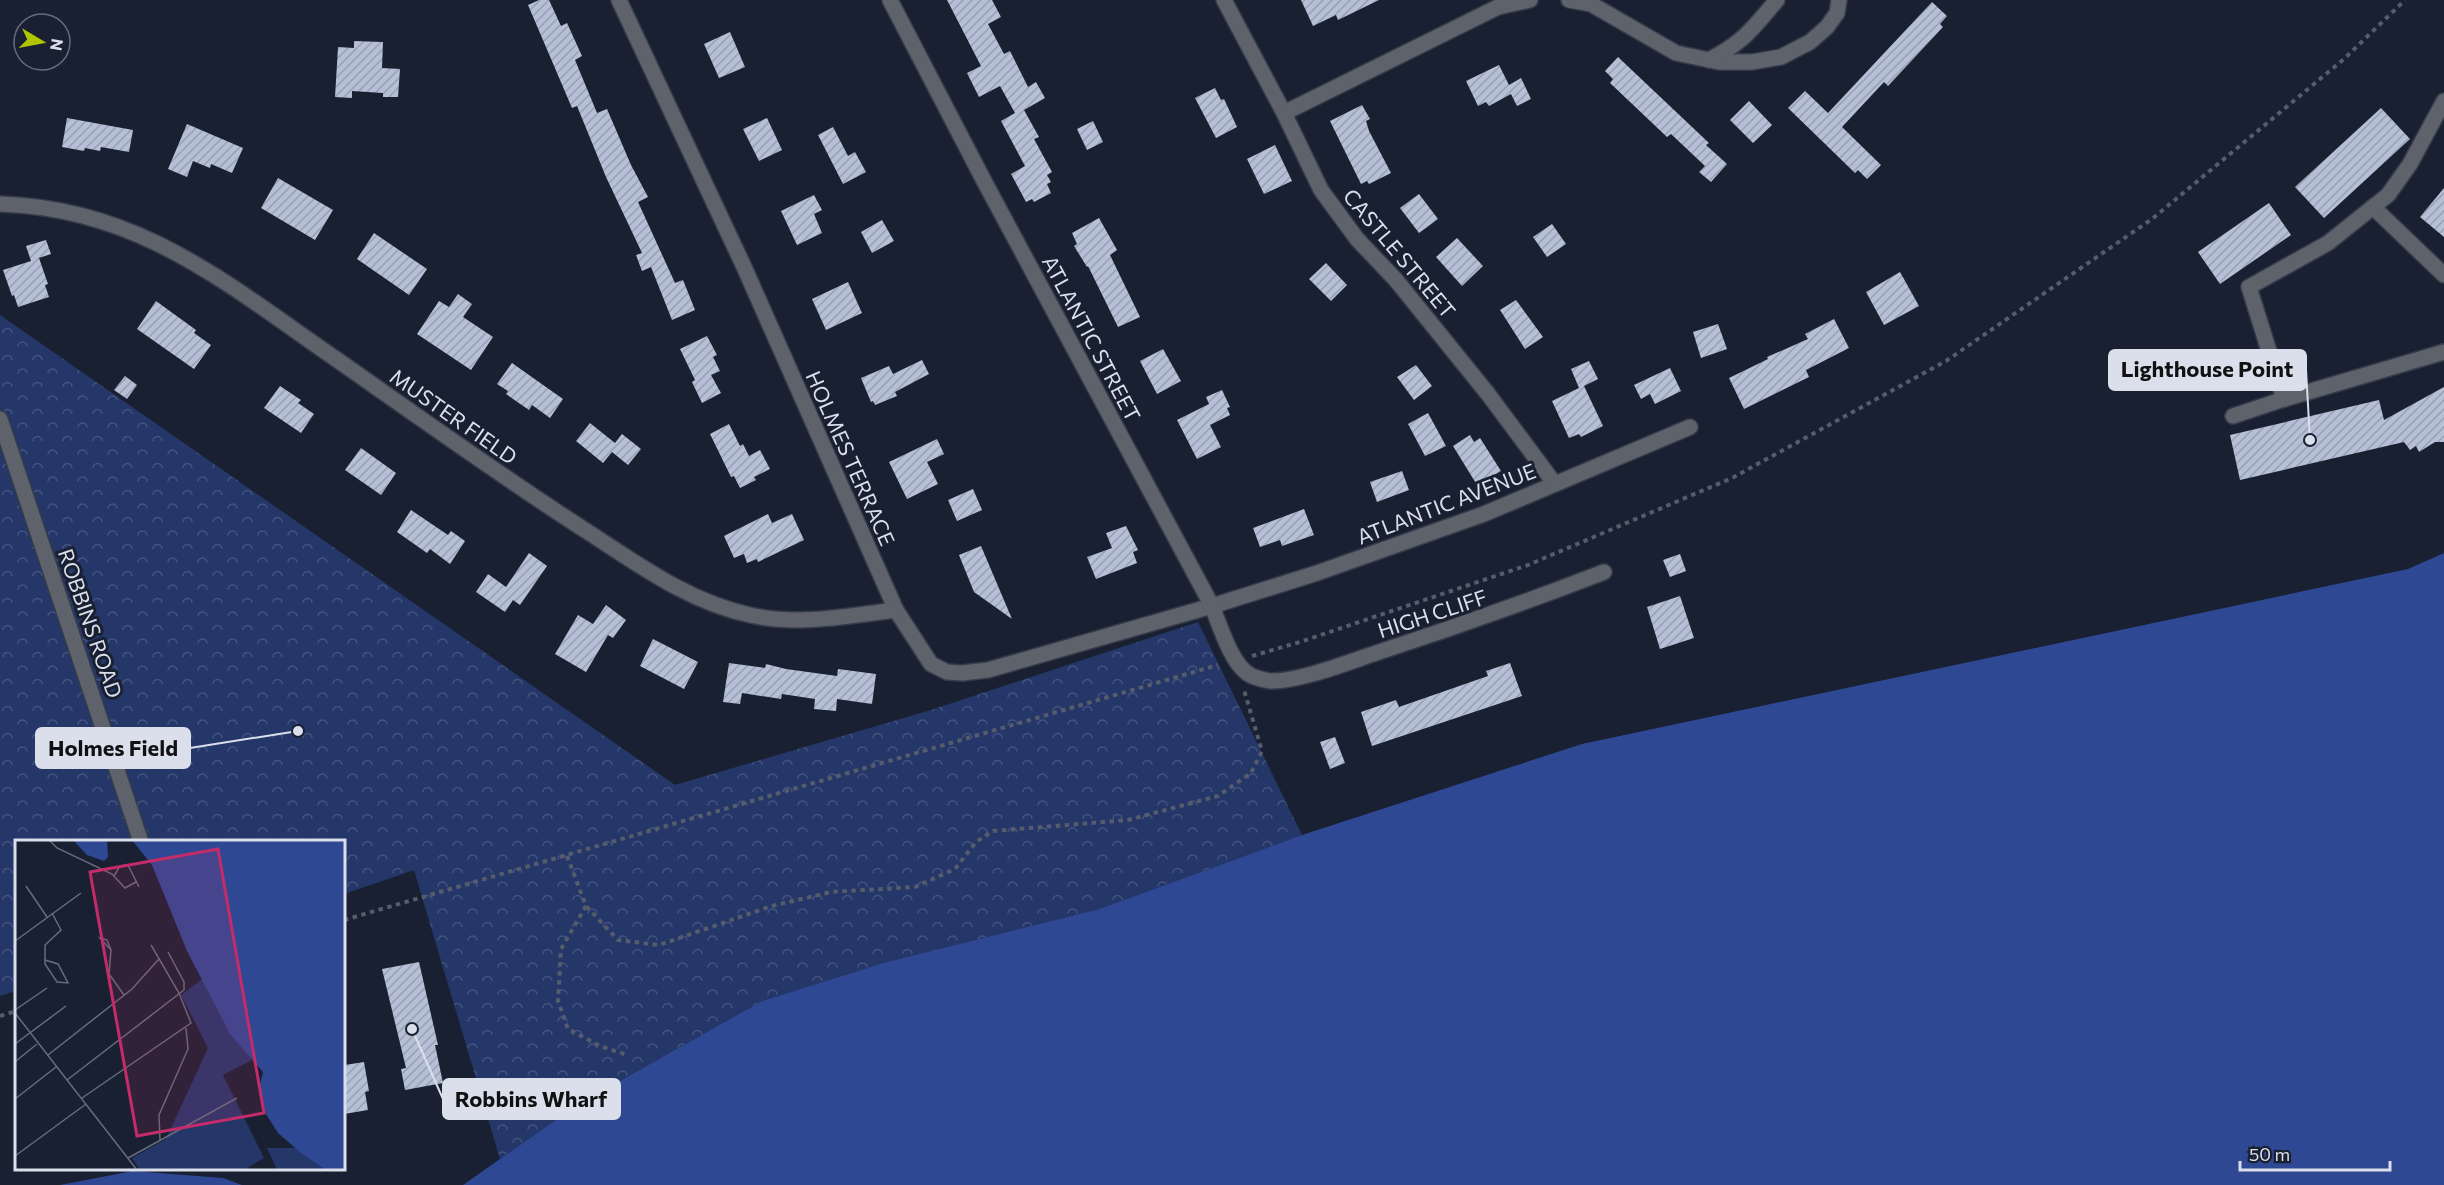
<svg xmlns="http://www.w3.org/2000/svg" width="2444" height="1185" font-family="Commissioner,sans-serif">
<defs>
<pattern id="forest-crowns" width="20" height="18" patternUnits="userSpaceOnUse" patternTransform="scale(1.5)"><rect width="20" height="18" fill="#253769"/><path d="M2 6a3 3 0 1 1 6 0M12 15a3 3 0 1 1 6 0" fill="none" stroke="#44547f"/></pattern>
<pattern id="building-hatch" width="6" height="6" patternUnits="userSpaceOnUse" patternTransform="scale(1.5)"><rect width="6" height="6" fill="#b5bfd5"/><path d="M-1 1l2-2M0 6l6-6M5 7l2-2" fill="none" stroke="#98a0b1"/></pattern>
</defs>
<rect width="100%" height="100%" fill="#192031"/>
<path fill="url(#forest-crowns)" d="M 0,315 L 675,785 L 931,710 L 1198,622 L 1302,835 L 1099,909 L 883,963 L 762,1001 L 577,1105 L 500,1159 L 414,870 L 344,894 L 344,842 L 16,842 L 16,991 L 0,996 Z"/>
<g fill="#2f4893">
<path d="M 2444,553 L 2444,1185 L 463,1185 L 577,1105 L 762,1001 L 883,963 L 1099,909 L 1302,835 L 1582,744 L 2408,569 Z"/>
<path d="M 133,1171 L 223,1178 L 242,1185 L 60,1185 Z"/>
</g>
<g fill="url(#building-hatch)">
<path d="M 539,0 L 549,0 L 561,26 L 567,23 L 582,56 L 575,60 L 597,113 L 607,109 L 631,165 L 648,197 L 638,202 L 675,283 L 683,280 L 695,310 L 672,320 L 651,267 L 642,271 L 636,255 L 642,253 L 606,177 L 577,106 L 572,108 L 528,5 Z"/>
<path d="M 947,0 L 992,0 L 1001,17 L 988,24 L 1004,54 L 1010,51 L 1028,87 L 1036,82 L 1045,98 L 1024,110 L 1039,137 L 1034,139 L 1052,172 L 1047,175 L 1051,182 L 1047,184 L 1051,193 L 1034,202 L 1032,199 L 1026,202 L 1011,174 L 1025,166 L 1001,121 L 1015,113 L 1000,86 L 979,97 L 967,73 L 981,66 Z"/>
<path d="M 1301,0 L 1379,0 L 1338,20 L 1336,15 L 1313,26 Z"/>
<path d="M 1932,2 L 1947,16 L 1940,24 L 1943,27 L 1888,86 L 1884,82 L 1842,127 L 1881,165 L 1867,179 L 1858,170 L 1855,173 L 1788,108 L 1805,91 L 1828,113 Z"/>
<path d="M 730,32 L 745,67 L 719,78 L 704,44 Z"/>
<path d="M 354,41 L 383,42 L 382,68 L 400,69 L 398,97 L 383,97 L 383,93 L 352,91 L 352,98 L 335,97 L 338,47 L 354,48 Z"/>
<path d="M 1618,57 L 1709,143 L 1706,145 L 1727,164 L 1711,182 L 1699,172 L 1705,166 L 1671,134 L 1667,137 L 1610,83 L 1613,79 L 1605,71 Z"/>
<path d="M 1499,65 L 1509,85 L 1521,78 L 1531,99 L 1517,106 L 1511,94 L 1489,106 L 1486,102 L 1478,106 L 1466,81 Z"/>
<path d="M 1215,88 L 1221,100 L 1224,99 L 1237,127 L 1216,138 L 1195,98 Z"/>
<path d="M 1749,101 L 1772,125 L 1753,143 L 1730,120 Z"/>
<path d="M 1362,105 L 1370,119 L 1366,121 L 1369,131 L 1391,173 L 1369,184 L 1367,181 L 1361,184 L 1330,121 Z"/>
<path d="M 2381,108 L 2410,139 L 2324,218 L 2295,187 Z"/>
<path d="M 67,118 L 133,130 L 129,152 L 101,147 L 100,151 L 85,148 L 84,151 L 62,147 Z"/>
<path d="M 767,118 L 782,150 L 759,161 L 743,129 Z"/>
<path d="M 1093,121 L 1103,142 L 1087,150 L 1077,129 Z"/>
<path d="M 187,124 L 243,148 L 232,173 L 211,164 L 210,168 L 193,161 L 187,177 L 168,169 Z"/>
<path d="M 833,127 L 848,156 L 855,152 L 866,172 L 843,184 L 818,135 Z"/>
<path d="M 1275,145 L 1292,181 L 1264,194 L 1247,159 Z"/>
<path d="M 278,178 L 333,210 L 315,240 L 261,208 Z"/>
<path d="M 2444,188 L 2444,237 L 2420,217 Z"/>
<path d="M 1419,194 L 1438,219 L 1419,233 L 1400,208 Z"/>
<path d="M 814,195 L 822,210 L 814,214 L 822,233 L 797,245 L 781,211 Z"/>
<path d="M 2269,203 L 2291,235 L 2220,284 L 2198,252 Z"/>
<path d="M 1099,218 L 1117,250 L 1110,255 L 1140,317 L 1118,327 L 1088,266 L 1087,267 L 1074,246 L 1077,244 L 1072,233 Z"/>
<path d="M 882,220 L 894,241 L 872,253 L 861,232 Z"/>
<path d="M 1552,224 L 1566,244 L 1547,257 L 1533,237 Z"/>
<path d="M 374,233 L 427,269 L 409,295 L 357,259 Z"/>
<path d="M 1457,238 L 1483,266 L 1462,286 L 1436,257 Z"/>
<path d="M 46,240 L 51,254 L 39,258 L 48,284 L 45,285 L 49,297 L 18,307 L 14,295 L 12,296 L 3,270 L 31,261 L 26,246 Z"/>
<path d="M 1326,263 L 1347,285 L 1331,301 L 1309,279 Z"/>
<path d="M 1900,272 L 1919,306 L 1884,325 L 1866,292 Z"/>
<path d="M 848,282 L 862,313 L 826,330 L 812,299 Z"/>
<path d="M 458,294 L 472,304 L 463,317 L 493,337 L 471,370 L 417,334 L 439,301 L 449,307 Z"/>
<path d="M 1516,300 L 1543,337 L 1525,349 L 1500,310 Z"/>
<path d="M 156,301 L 196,330 L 194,333 L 211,345 L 194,369 L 137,329 Z"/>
<path d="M 1834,319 L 1849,348 L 1806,370 L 1809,377 L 1744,409 L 1729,378 L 1768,359 L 1767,357 L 1808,339 L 1805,334 Z"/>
<path d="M 1718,324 L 1727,349 L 1701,358 L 1693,332 Z"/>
<path d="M 707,336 L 717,355 L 713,357 L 720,371 L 711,375 L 721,393 L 702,403 L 692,382 L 695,380 L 680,349 Z"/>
<path d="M 1163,349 L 1181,381 L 1157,394 L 1140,361 Z"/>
<path d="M 922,360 L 929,374 L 895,392 L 897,396 L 875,405 L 873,401 L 871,402 L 861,378 L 889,366 L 893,374 Z"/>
<path d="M 1589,361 L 1598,379 L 1584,386 L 1603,426 L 1581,437 L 1579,434 L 1569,438 L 1552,401 L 1579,388 L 1571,369 Z"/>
<path d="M 512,363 L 563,399 L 550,418 L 532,405 L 529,410 L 506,394 L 508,391 L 497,384 Z"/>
<path d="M 1416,365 L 1432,386 L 1414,400 L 1397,377 Z"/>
<path d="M 1670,368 L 1681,391 L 1655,404 L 1650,394 L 1641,399 L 1634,385 Z"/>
<path d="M 125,376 L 137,385 L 127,399 L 114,390 Z"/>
<path d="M 280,386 L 301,400 L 298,403 L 314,414 L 301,433 L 264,408 Z"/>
<path d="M 2444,387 L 2444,442 L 2435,442 L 2419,452 L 2416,446 L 2410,450 L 2404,442 L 2240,480 L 2230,435 L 2379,400 L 2384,420 Z"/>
<path d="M 1222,390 L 1230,407 L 1227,408 L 1230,415 L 1210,425 L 1221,447 L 1197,459 L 1177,420 L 1209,404 L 1206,397 Z"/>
<path d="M 1428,413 L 1446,446 L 1425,456 L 1408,424 Z"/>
<path d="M 590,423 L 615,443 L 622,434 L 641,449 L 628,465 L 612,452 L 603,463 L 576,441 Z"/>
<path d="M 729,424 L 740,446 L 743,444 L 749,456 L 760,450 L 770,469 L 754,477 L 756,480 L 740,488 L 734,476 L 731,477 L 710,434 Z"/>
<path d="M 1470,435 L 1474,442 L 1480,438 L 1501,471 L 1477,485 L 1453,446 Z"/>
<path d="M 937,439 L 944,454 L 927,462 L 938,484 L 907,499 L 889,462 Z"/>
<path d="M 361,448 L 396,473 L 381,495 L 345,470 Z"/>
<path d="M 1402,471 L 1409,490 L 1377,502 L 1370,482 Z"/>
<path d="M 973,489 L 982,510 L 957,521 L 948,500 Z"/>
<path d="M 1304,509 L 1314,535 L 1282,546 L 1280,540 L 1260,547 L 1253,528 Z"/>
<path d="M 411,510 L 448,535 L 451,531 L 465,541 L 450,564 L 430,549 L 427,553 L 397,532 Z"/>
<path d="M 768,514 L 772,523 L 792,514 L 804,540 L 758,562 L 757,559 L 747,563 L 744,554 L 734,558 L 724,536 Z"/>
<path d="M 1126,526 L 1138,550 L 1133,552 L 1137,563 L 1096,579 L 1087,557 L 1112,548 L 1106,533 Z"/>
<path d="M 981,546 L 1012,619 L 974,592 L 959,555 Z"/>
<path d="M 529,553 L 547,566 L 520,605 L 513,600 L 505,612 L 476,592 L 488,574 L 506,587 Z"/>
<path d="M 1680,554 L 1686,571 L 1670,577 L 1663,560 Z"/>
<path d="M 1680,596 L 1694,638 L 1660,649 L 1647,607 Z"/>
<path d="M 606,605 L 626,620 L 613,638 L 608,635 L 586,672 L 555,654 L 578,615 L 593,624 Z"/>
<path d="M 653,639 L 698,662 L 684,689 L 640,666 Z"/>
<path d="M 729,663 L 765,668 L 766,664 L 786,669 L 837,676 L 838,669 L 876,674 L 872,704 L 837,699 L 836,711 L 814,709 L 815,699 L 782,694 L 781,699 L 742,693 L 740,704 L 723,702 Z"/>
<path d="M 1510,663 L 1522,696 L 1372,746 L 1361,712 L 1396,700 L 1399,707 L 1488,676 L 1486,671 Z"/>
<path d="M 1335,737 L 1345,763 L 1330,769 L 1320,742 Z"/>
<path d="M 419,962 L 438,1045 L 435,1045 L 443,1083 L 405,1090 L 401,1069 L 406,1068 L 382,969 Z"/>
<path d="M 364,1062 L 369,1091 L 365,1092 L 368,1110 L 344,1114 L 345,1065 Z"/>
</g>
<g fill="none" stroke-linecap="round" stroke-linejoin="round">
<g stroke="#343b4b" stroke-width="18">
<g id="street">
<path d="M 619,0 L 745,269 L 896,610 L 931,664 L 947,672 L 962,673 L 988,670 L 1212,606 L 1317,573 L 1484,514 L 1690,427"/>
<path d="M 890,0 L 983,179 L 1212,606 C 1220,626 1232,667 1252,676 C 1257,678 1265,680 1270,681 C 1298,682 1349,662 1376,653 C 1453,628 1529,601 1604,572"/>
<path d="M 1224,0 L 1284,113 L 1321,190 L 1357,239 L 1396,280 L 1488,394 L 1555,484"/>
<path d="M 1569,0 L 1591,4 L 1676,53 L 1719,62 L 1752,62 L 1781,57 L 1810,42 L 1827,27 L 1837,13 L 1839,0"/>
<path d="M 1709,60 C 1745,41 1751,30 1777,0"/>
<path d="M 1284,113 L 1498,7 L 1530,0"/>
<path d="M 0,204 C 139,208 227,284 336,359 C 419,417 502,477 588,532 C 639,565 689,602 750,615 C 797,626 849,616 896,610"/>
<path d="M 2373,207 L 2444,275"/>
<path d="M 2284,399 L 2249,287 L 2328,243 L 2388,195 L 2410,164 L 2444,101"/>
<path d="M 2233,416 L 2284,399 L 2444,352"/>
<path d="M 0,419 L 141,842"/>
</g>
</g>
<g stroke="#555c6b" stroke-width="4" stroke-dasharray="4.5 4.5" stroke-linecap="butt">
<path d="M 1252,656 L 1300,642 L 1528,565 L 1732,478 L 1946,361 L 2152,219 L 2344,59 L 2405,0"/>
<path d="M 567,856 L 586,906 L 618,940 L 659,945 L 772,906 L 831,892 L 915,887 L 955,869 L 976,842 L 993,831 L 1128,820 L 1218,796 L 1251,773 L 1262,751 L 1244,690"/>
<path d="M 586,906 L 561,949 L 558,1001 L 568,1029 L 600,1046 L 627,1055"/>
<path d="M 344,920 L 1218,665"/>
<path d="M 0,1016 L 16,1011"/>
</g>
<use href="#street" stroke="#5e626b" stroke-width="15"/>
</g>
<g text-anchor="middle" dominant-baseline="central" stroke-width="6" stroke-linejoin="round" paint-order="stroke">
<g font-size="21" fill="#dadfeb" stroke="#192031">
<text transform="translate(1400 253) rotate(50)">CASTLE STREET</text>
<text transform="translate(1092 338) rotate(62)">ATLANTIC STREET</text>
<text transform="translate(454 416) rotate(35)">MUSTER FIELD</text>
<text transform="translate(851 458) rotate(66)">HOLMES TERRACE</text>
<text transform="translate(1446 503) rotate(-21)">ATLANTIC AVENUE</text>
<text transform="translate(1432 613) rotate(-18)">HIGH CLIFF</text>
<text transform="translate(91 623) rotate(71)">ROBBINS ROAD</text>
</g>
</g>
<g transform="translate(15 840)">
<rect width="330" height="330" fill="#192031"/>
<path d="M 187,139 L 237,220 L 208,235 L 249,318 L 229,330 L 125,330 L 117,318 L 151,299 L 193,208 L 166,155 ZM 252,308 L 280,308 L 311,330 L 262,330 Z" fill="#253769"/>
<path d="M 58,0 L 92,0 L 93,17 L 89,21 L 72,15 ZM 117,0 L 330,0 L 330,330 L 311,330 L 286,313 L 263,293 L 251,274 L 244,249 L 248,232 L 215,194 L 172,111 L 137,25 Z" fill="#2f4893"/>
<path fill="none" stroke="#666c7b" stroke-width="1.5" d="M 34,0 L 42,8 L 97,34 L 110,48 L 121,42M 99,36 L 105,26 L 113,25 L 124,47M 11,46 L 32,77M 0,101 L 66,53M 96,110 L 92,100 L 85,98 L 96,110 L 94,134 L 109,155M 30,120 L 43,124 L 53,143 L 42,142 L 30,124 L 30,105 L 46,90 L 37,73M 0,170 L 32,148M 0,173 L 122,330M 0,204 L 51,166M 33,215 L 117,149 L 144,119M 1,221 L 22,204M 52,240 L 169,150 L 169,142 L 153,112M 67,258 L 176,183 L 164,153 L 136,105M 0,259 L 41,227M 145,300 L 144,275 L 173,209 L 171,188M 0,316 L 71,264M 113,318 L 222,258"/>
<path fill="#c42c69" fill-opacity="0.15" stroke="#c42c69" stroke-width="3" d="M 203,9 L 249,273 L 122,296 L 75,32 Z"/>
<rect width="330" height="330" fill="none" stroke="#dadfeb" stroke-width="3"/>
</g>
<path fill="none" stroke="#dadfeb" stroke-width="2" d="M2310 440L2306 370M298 731L190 748M412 1029L443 1099"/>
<g fill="#dadfeb" stroke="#192031" stroke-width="2">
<circle cx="2310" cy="440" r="6"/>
<circle cx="298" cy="731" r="6"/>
<circle cx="412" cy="1029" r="6"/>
</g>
<g fill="#dadfeb" stroke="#dadfeb" stroke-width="2">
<rect x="2109" y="350" width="197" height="40" rx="6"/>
<rect x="36" y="728" width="154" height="40" rx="6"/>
<rect x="443" y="1079" width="177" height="40" rx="6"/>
</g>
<g font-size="22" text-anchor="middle" font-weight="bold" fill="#111">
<text x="2207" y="377">Lighthouse Point</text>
<text x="113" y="756">Holmes Field</text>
<text x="531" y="1107">Robbins Wharf</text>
</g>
<g transform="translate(42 42) rotate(100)"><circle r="28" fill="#192031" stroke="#666c7b" stroke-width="1.5"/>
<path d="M0-4.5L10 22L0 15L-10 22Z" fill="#b0c500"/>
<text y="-9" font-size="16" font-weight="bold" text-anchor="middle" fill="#dadfeb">N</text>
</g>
<path d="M2240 1161v9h150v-9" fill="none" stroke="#dadfeb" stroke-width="3"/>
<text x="2249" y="1161" font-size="18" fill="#dadfeb" stroke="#192031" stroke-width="4.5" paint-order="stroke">50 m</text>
</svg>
